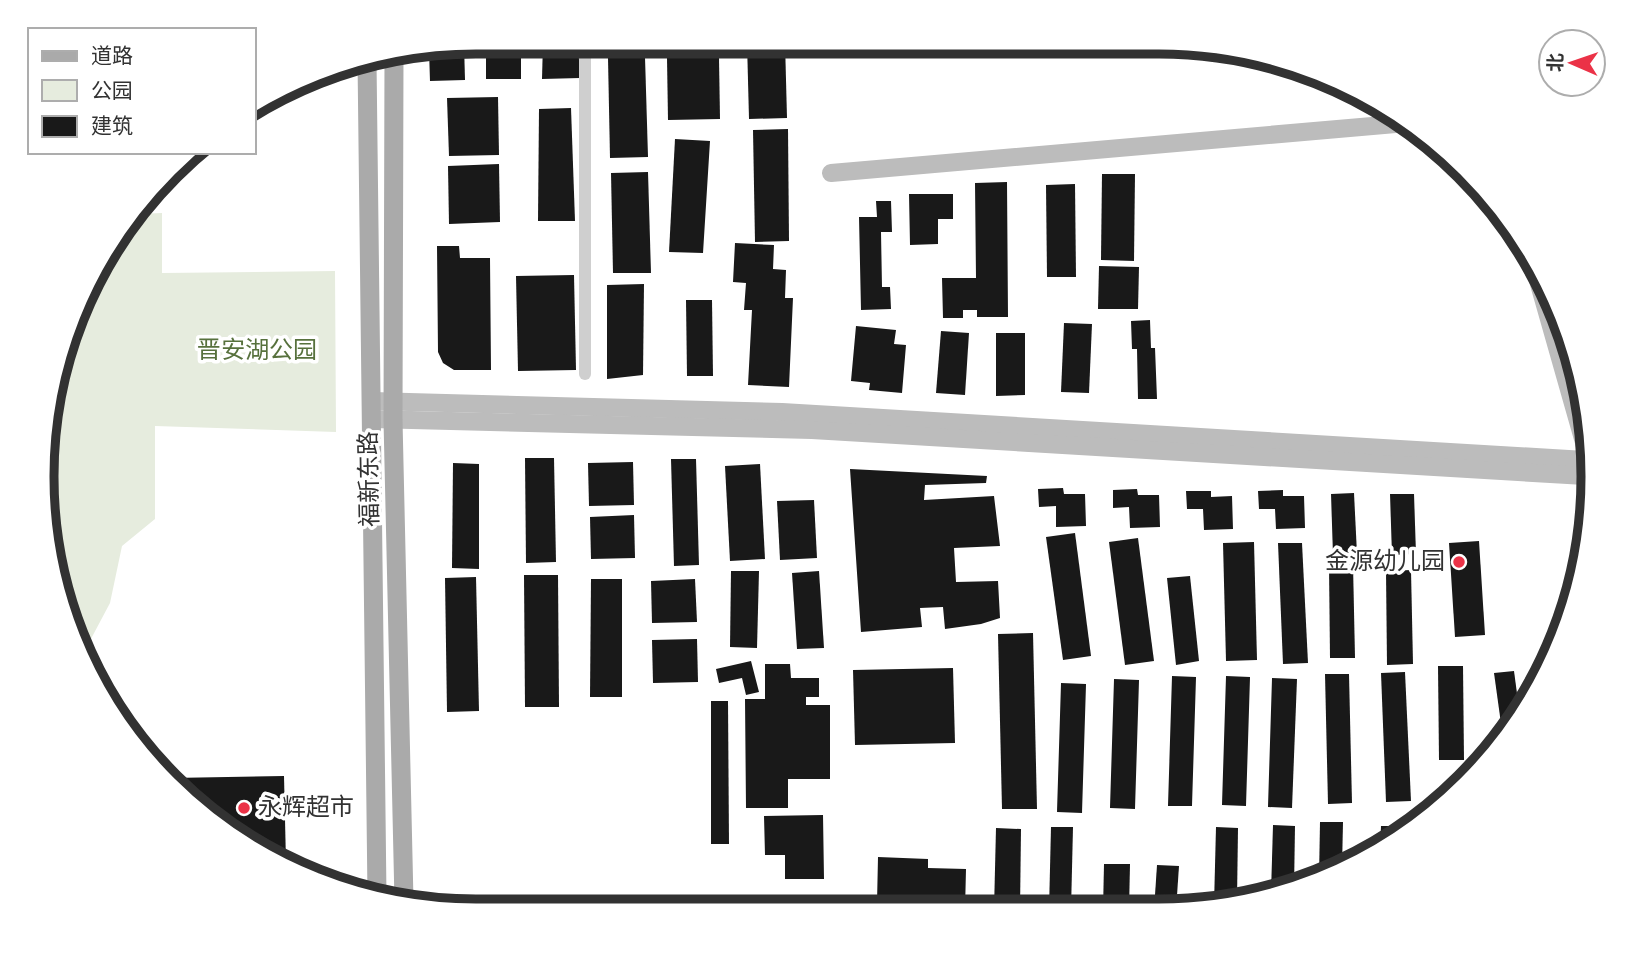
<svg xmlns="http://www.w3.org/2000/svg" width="1635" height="953" font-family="'Alegreya Sans','Noto Sans SC',sans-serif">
<rect width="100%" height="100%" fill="#fff"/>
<path fill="#e6ecde" d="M 162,213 L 162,273 L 335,271 L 336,432 L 155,426 L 155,519 L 122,546 L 110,603 L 84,652 L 65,617 L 43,505 L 57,364 L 115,235 L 135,214 Z"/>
<g fill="#191919">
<rect x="486" y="42" width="35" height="37"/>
<path d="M 543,42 L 578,42 L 580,78 L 542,79 Z"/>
<path d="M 747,42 L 785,42 L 787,118 L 749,119 Z"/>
<path d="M 464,44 L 465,80 L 430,81 L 429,50 Z"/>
<path d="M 645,57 L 648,157 L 610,158 L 608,58 Z"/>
<path d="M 667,58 L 719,58 L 720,119 L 668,120 Z"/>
<path d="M 498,97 L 499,155 L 449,156 L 447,98 Z"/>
<path d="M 571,108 L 575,221 L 538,221 L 539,109 Z"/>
<path d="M 788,129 L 789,241 L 755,242 L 753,130 Z"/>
<path d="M 675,139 L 710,141 L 703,253 L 669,252 Z"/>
<path d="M 499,164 L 500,222 L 449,224 L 448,166 Z"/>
<path d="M 648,172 L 651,273 L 613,273 L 611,173 Z"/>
<path d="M 1102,174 L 1135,174 L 1134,261 L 1101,260 Z"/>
<path d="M 1007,182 L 1008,317 L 977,317 L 977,310 L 963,310 L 963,318 L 943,318 L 942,278 L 976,278 L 975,183 Z"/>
<path d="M 1075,184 L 1076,277 L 1047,277 L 1046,185 Z"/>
<path d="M 909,194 L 953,194 L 953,219 L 938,219 L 938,244 L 910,245 Z"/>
<path d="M 876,201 L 891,201 L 892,232 L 881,232 L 882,287 L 890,287 L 891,309 L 861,310 L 859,217 L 877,217 Z"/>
<path d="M 735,243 L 774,245 L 773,269 L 786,270 L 785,298 L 793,298 L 789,387 L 748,385 L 752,310 L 744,310 L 746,283 L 733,282 Z"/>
<path d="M 437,246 L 459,246 L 460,258 L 490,258 L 491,370 L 454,370 L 443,363 L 438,352 Z"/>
<path d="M 1099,266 L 1139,267 L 1138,309 L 1098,309 Z"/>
<path d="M 574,275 L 576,370 L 518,371 L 516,276 Z"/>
<path d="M 644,284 L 643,375 L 607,379 L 607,285 Z"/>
<path d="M 686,300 L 712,300 L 713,376 L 687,376 Z"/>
<path d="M 1150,320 L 1151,348 L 1155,348 L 1157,399 L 1138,399 L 1137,349 L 1132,349 L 1131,321 Z"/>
<path d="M 1064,323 L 1092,324 L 1089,393 L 1061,392 Z"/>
<path d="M 856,326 L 896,330 L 894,344 L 906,345 L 902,393 L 869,390 L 870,383 L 851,381 Z"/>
<path d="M 941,331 L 969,333 L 965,395 L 936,393 Z"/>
<path d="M 996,333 L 1025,333 L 1025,395 L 996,396 Z"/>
<path d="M 525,458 L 554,458 L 556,562 L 526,563 Z"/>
<path d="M 671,459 L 696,459 L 699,565 L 674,566 Z"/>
<path d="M 633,462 L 634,505 L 589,506 L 588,463 Z"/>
<path d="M 453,463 L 479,464 L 479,569 L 452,568 Z"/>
<path d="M 760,464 L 765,559 L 730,561 L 725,466 Z"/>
<path d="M 850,469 L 987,476 L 986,483 L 925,485 L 924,500 L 994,496 L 1000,546 L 954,548 L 956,582 L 998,581 L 1000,618 L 981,624 L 945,629 L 943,607 L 920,608 L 922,627 L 861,632 Z"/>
<path d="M 1063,488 L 1064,494 L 1085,494 L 1086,526 L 1056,527 L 1056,506 L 1039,507 L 1038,489 Z"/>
<path d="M 1137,489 L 1138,495 L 1159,495 L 1160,527 L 1130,528 L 1129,507 L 1113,508 L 1113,490 Z"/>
<path d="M 1283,490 L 1283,496 L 1304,496 L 1305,528 L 1276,529 L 1275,509 L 1259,509 L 1258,491 Z"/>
<path d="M 1186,491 L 1211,491 L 1211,497 L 1232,496 L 1233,529 L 1204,530 L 1203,509 L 1187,509 Z"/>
<path d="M 1354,493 L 1357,554 L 1333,555 L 1331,494 Z"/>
<path d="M 1390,494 L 1414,494 L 1416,554 L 1392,555 Z"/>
<path d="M 814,500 L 817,558 L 780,560 L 777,501 Z"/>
<path d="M 634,515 L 635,558 L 591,559 L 590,517 Z"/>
<path d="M 1075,533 L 1091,656 L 1063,660 L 1046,537 Z"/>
<path d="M 1138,538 L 1154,661 L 1125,665 L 1109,542 Z"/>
<path d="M 1479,541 L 1485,635 L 1455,637 L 1449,543 Z"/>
<path d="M 1254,542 L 1257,660 L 1226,661 L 1223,543 Z"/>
<path d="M 1278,543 L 1302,543 L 1308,663 L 1283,664 Z"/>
<path d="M 1353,564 L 1355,658 L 1330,658 L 1329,565 Z"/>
<path d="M 1411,570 L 1413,664 L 1387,665 L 1386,571 Z"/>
<path d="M 731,571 L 759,571 L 757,648 L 730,647 Z"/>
<path d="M 819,571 L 824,648 L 797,649 L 792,573 Z"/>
<path d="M 524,575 L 558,575 L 559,707 L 525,707 Z"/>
<path d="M 1190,576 L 1199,661 L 1176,665 L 1167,578 Z"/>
<path d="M 476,577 L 479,711 L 447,712 L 445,578 Z"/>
<path d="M 591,579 L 622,579 L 622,697 L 590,697 Z"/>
<path d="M 695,579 L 697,622 L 652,623 L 651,581 Z"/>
<path d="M 1033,633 L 1037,809 L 1002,809 L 998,634 Z"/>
<path d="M 697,639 L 698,682 L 653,683 L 652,640 Z"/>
<path d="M 751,661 L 759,692 L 746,695 L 742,678 L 719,683 L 716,669 Z"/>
<path d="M 765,664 L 790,664 L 791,678 L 819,678 L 819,697 L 806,697 L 806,705 L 830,705 L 830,779 L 788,779 L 788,808 L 746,808 L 745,699 L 765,699 Z"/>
<path d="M 1438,666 L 1463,666 L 1464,760 L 1439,760 Z"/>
<path d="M 953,668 L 955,743 L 855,745 L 853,670 Z"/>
<path d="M 1514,671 L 1520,716 L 1503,738 L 1494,673 Z"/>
<path d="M 1405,672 L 1411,801 L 1386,802 L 1381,673 Z"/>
<path d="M 1325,674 L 1349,674 L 1352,803 L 1328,804 Z"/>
<path d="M 1172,676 L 1196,677 L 1192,806 L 1168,806 Z"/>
<path d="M 1226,676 L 1250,677 L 1246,806 L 1222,805 Z"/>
<path d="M 1272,678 L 1297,679 L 1292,808 L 1268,807 Z"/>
<path d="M 1114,679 L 1139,680 L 1135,809 L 1110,808 Z"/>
<path d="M 1061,683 L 1086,684 L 1082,813 L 1057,812 Z"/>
<path d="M 711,701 L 728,701 L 729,844 L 711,844 Z"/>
<path d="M 284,776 L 286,863 L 235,838 L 171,778 Z"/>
<path d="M 823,815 L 824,879 L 785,879 L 785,855 L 765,855 L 764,816 Z"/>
<path d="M 1320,822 L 1343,822 L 1342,868 L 1319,878 Z"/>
<path d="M 1273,825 L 1295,826 L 1294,889 L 1271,893 Z"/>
<path d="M 1381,826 L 1403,826 L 1403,832 L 1380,850 Z"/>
<path d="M 1051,827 L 1073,827 L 1071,910 L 1049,910 Z"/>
<path d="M 1216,827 L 1238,828 L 1237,900 L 1214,905 Z"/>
<path d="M 996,828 L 1021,829 L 1020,910 L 994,910 Z"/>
<path d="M 878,857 L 928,859 L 928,868 L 966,869 L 965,910 L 856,910 L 857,903 L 877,903 Z"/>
<path d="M 1104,864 L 1130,864 L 1129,910 L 1103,910 Z"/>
<path d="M 1157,865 L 1179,866 L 1176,910 L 1154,910 Z"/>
<path d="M 715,903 L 813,908 L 813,910 L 715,910 Z"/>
</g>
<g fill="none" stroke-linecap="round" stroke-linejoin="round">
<path stroke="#cfcfcf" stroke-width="12" d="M 585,374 L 585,42"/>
<g stroke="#bcbcbc" stroke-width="18">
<path d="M 831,173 L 1407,123"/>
<path d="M 1537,277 L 1585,446"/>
<path d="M 372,401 L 782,412 L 1585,460"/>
<path d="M 372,419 L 812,430 L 1585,476"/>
</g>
<g stroke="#aaa" stroke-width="19">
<path d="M 394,56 L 393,420 L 404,901"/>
<path d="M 367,60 L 377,896"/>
</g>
</g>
<g fill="#eb3247" stroke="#fff" stroke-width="2.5">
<circle cx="1459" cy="562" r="7"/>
<circle cx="244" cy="808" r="7"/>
</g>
<g text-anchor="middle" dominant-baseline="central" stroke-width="7" stroke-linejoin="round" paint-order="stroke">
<g font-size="24" fill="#57713d" stroke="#fff">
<text x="257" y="351">晋安湖公园</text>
</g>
<g font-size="24" fill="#323232" stroke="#fff">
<text transform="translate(370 479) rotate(-91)">福新东路</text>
</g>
<g font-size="24" fill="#323232" stroke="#fff" text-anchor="end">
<text x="1445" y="562">金源幼儿园</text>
<text x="258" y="808" text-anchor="start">永辉超市</text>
</g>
</g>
<path d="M0 0H1635V953H0ZM476 54H1159A422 422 0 0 1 1581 476V477A422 422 0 0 1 1159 899H476A422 422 0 0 1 54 477V476A422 422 0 0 1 476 54Z" fill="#fff" fill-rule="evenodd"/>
<path fill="none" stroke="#323232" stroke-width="9" d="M476 54H1159A422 422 0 0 1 1581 476V477A422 422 0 0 1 1159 899H476A422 422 0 0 1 54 477V476A422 422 0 0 1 476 54Z"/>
<rect x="28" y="28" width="228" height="126" fill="#ffffff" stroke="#adadad" stroke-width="2"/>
<rect x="42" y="51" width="35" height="10" fill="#aaaaaa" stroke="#adadad" stroke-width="2"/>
<text x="91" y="63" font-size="21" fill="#323232">道路</text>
<rect x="42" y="80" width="35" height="21" fill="#e6ecde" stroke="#adadad" stroke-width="2"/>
<text x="91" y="98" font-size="21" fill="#323232">公园</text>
<rect x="42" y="116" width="35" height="21" fill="#191919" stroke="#adadad" stroke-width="2"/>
<text x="91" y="133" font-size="21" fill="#323232">建筑</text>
<g transform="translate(1572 63) rotate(272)"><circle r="33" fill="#ffffff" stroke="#adadad" stroke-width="2"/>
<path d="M0-5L12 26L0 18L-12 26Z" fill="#eb3247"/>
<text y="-10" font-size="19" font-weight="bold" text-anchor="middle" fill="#323232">北</text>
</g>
</svg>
